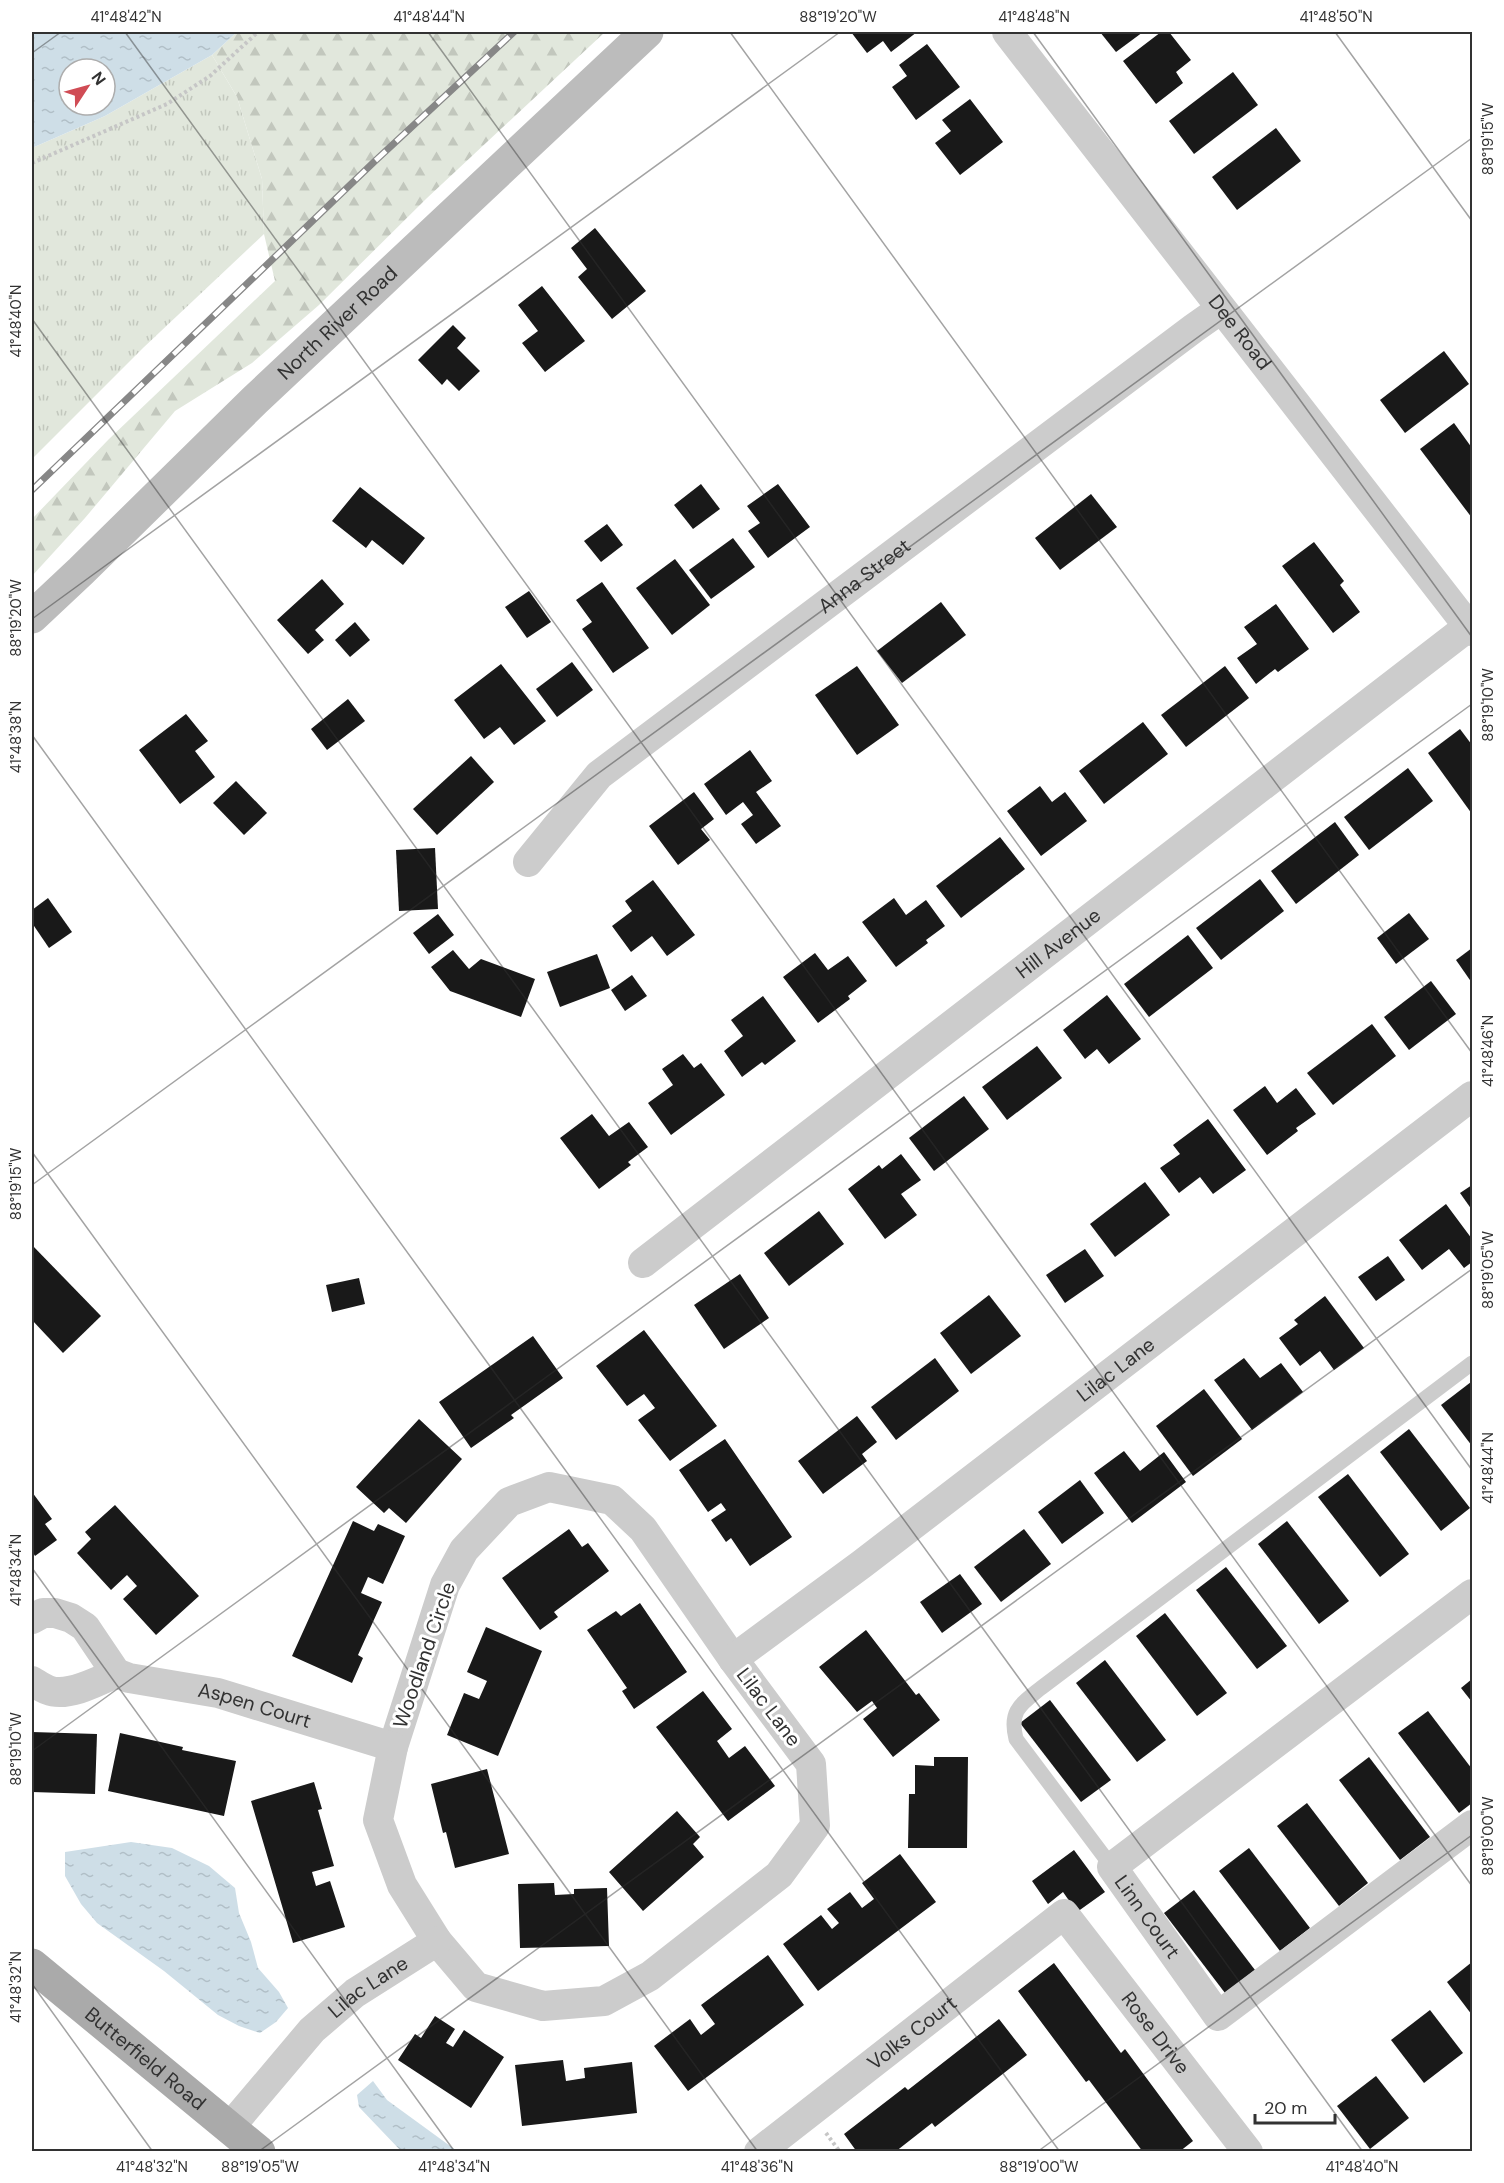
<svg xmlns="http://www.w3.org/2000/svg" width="1504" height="2183" font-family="'DM Sans',sans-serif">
<defs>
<pattern id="grass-tufts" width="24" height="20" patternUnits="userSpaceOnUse" patternTransform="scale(1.5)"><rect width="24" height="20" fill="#e1e7dc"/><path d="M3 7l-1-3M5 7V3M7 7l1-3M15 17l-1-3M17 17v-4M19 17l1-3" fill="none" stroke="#c2c7bd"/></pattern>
<pattern id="forest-firs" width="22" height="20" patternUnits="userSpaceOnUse" patternTransform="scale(1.5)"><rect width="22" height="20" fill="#e1e7dc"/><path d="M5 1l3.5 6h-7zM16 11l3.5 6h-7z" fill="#c2c7bd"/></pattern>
<pattern id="water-ripples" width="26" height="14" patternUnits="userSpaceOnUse" patternTransform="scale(1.5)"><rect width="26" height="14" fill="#cedee7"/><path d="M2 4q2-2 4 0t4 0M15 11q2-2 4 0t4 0" fill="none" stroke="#b1bfc7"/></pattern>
</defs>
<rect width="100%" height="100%" fill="#fff"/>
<path fill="url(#grass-tufts)" d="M 212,55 L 237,97 L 262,179 L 264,234 L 143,348 L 32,459 L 32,148 L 105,116 Z"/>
<path fill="url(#forest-firs)" d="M 237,32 L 605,32 L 427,198 L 319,305 L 252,363 L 175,411 L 85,518 L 32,576 L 32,519 L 109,439 L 275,281 L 264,234 L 262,179 L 237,97 L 212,55 Z"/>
<g fill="url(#water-ripples)" fill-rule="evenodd">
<path d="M 32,32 L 237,32 L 212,55 L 105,116 L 32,148 ZM 69,69 L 105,69 L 105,105 L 69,105 Z"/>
<path d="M 131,1842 L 172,1848 L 209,1866 L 235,1888 L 239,1913 L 251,1942 L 258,1968 L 279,1992 L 288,2008 L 276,2022 L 260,2033 L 239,2026 L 218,2015 L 164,1971 L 97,1923 L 81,1904 L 65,1876 L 65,1852 Z"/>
<path d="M 373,2081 L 387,2100 L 457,2151 L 401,2151 L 359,2107 L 357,2095 Z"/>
</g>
<g fill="#191919">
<path d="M 851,32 L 917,32 L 891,52 L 883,41 L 867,53 Z"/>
<path d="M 1100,32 L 1143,32 L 1116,52 Z"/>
<path d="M 1161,32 L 1169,32 L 1191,60 L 1176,72 L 1183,83 L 1156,104 L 1123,61 Z"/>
<path d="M 927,44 L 960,87 L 916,120 L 892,87 L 907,76 L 899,65 Z"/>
<path d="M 1233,72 L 1258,105 L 1194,154 L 1169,121 Z"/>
<path d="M 970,99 L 1003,142 L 960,175 L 935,143 L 951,131 L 942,120 Z"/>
<path d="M 1276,128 L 1301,161 L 1237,210 L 1212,177 Z"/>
<path d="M 595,228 L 646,291 L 612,319 L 578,277 L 587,269 L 571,248 Z"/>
<path d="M 542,286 L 585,341 L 545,372 L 522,343 L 538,331 L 518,305 Z"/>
<path d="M 453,325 L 466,338 L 457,348 L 480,371 L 459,391 L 447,379 L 442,385 L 418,360 Z"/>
<path d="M 1444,351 L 1469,384 L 1405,433 L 1380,400 Z"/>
<path d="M 1454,423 L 1472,448 L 1472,518 L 1420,449 Z"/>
<path d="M 701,484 L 720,509 L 693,529 L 674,505 Z"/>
<path d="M 778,484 L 810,527 L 768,558 L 748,531 L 760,523 L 747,506 Z"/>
<path d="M 360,487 L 425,538 L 403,565 L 372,540 L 366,548 L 332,521 Z"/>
<path d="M 1091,494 L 1117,527 L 1060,570 L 1035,538 Z"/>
<path d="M 607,524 L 623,545 L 601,562 L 584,541 Z"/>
<path d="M 733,538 L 755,567 L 711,599 L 689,570 Z"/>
<path d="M 1314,542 L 1344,581 L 1340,585 L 1360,612 L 1333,633 L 1282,566 Z"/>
<path d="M 675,559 L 710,605 L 672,635 L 636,588 Z"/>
<path d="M 322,579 L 344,604 L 315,630 L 324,640 L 308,654 L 277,620 Z"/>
<path d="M 602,582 L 649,648 L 613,673 L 582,629 L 592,622 L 576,600 Z"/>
<path d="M 529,591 L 551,622 L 527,638 L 505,607 Z"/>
<path d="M 941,602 L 966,635 L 902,683 L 877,651 Z"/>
<path d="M 1276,604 L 1309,649 L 1278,672 L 1275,669 L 1256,684 L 1237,658 L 1257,644 L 1244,627 Z"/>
<path d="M 355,622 L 370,640 L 350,657 L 335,640 Z"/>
<path d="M 572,662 L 593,690 L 557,717 L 536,689 Z"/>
<path d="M 501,664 L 546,721 L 514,745 L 500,727 L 484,739 L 454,700 Z"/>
<path d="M 857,666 L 899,725 L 857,755 L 815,695 Z"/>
<path d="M 1225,666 L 1249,698 L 1186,747 L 1161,715 Z"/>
<path d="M 348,699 L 365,721 L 327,750 L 311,729 Z"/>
<path d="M 186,714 L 208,741 L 195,751 L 215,777 L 180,804 L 139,750 Z"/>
<path d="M 1143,722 L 1168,754 L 1104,804 L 1079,771 Z"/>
<path d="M 1460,729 L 1472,745 L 1472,814 L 1428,753 Z"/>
<path d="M 750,750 L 772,781 L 756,792 L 781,826 L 756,844 L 741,824 L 753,815 L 743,802 L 726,815 L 704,784 Z"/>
<path d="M 471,756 L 494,782 L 437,835 L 413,809 Z"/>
<path d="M 1408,768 L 1433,801 L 1369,850 L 1344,817 Z"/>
<path d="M 236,781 L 267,813 L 244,835 L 213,803 Z"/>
<path d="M 1040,786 L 1052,802 L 1065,792 L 1087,821 L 1041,856 L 1007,811 Z"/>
<path d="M 694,792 L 714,819 L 701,829 L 710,840 L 678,865 L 649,826 Z"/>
<path d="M 1335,822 L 1359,855 L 1296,904 L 1271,871 Z"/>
<path d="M 1000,837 L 1025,869 L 961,918 L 936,886 Z"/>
<path d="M 435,848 L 438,909 L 399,911 L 396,850 Z"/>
<path d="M 1260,879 L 1284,911 L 1221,960 L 1196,928 Z"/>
<path d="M 653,880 L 695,935 L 667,956 L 652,936 L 631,952 L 612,926 L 632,911 L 625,901 Z"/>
<path d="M 48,898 L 72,932 L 49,948 L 32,923 L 32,910 Z"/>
<path d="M 894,898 L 906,915 L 926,900 L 945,926 L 926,940 L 928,943 L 896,967 L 862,922 Z"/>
<path d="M 1409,913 L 1429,939 L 1396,964 L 1377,938 Z"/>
<path d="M 438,914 L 454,935 L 429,954 L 413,933 Z"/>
<path d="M 1188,935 L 1213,968 L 1149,1017 L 1124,984 Z"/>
<path d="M 1472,948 L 1472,983 L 1456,960 Z"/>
<path d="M 453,950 L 469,969 L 481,959 L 535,979 L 521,1017 L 450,991 L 431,967 Z"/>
<path d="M 815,953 L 828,970 L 848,956 L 867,981 L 848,996 L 850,999 L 818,1023 L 783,977 Z"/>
<path d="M 597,954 L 610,988 L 560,1007 L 547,972 Z"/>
<path d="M 632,975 L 647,996 L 625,1011 L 611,990 Z"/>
<path d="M 1431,981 L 1456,1014 L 1409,1050 L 1384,1017 Z"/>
<path d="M 1107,995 L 1141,1039 L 1109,1064 L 1097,1049 L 1085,1059 L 1063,1030 Z"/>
<path d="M 763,996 L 796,1041 L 765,1065 L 762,1062 L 742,1077 L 724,1051 L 743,1036 L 731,1020 Z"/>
<path d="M 1372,1024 L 1396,1056 L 1333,1105 L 1307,1073 Z"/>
<path d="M 1037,1046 L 1062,1078 L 1007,1120 L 982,1087 Z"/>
<path d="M 683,1054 L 694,1068 L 701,1063 L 725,1095 L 671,1135 L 648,1103 L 673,1085 L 662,1069 Z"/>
<path d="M 1265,1086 L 1277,1103 L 1296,1088 L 1316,1114 L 1296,1128 L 1298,1131 L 1267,1155 L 1233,1110 Z"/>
<path d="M 964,1096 L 989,1129 L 934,1171 L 909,1138 Z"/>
<path d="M 592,1114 L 609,1136 L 629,1122 L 648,1147 L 628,1162 L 631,1165 L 599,1189 L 560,1138 Z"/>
<path d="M 1208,1119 L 1246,1170 L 1213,1194 L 1200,1177 L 1179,1193 L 1160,1168 L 1180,1154 L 1173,1145 Z"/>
<path d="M 901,1154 L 921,1180 L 901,1194 L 917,1215 L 885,1239 L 848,1189 L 879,1165 L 882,1169 Z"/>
<path d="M 1145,1182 L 1170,1215 L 1115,1257 L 1090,1224 Z"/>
<path d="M 1472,1185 L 1472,1210 L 1460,1193 Z"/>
<path d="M 1446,1204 L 1472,1239 L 1472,1262 L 1464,1268 L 1449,1249 L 1422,1270 L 1399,1240 Z"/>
<path d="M 819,1211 L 844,1244 L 789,1286 L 764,1253 Z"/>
<path d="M 32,1245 L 101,1316 L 63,1353 L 32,1320 Z"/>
<path d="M 1085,1249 L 1104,1276 L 1065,1303 L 1046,1275 Z"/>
<path d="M 1388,1256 L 1405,1280 L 1376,1301 L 1358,1277 Z"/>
<path d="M 740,1274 L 769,1318 L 724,1349 L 694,1305 Z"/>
<path d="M 359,1278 L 365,1304 L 332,1312 L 326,1285 Z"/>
<path d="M 989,1295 L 1021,1336 L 971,1374 L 940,1333 Z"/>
<path d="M 1325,1296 L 1364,1348 L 1334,1370 L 1320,1351 L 1300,1366 L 1279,1338 L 1298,1324 L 1294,1320 Z"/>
<path d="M 644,1330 L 717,1426 L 670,1461 L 638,1420 L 655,1408 L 644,1394 L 627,1406 L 596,1366 Z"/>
<path d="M 533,1336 L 563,1378 L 511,1415 L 514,1418 L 471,1448 L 439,1402 Z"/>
<path d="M 935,1358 L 959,1391 L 896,1440 L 871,1407 Z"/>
<path d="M 1244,1358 L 1260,1378 L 1281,1363 L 1303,1392 L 1252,1430 L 1214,1380 Z"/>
<path d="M 1471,1382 L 1472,1384 L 1472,1446 L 1441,1405 Z"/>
<path d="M 1204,1389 L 1242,1439 L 1193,1476 L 1156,1426 Z"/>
<path d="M 857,1416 L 877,1442 L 862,1454 L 867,1461 L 823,1494 L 798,1461 Z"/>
<path d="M 419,1419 L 462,1459 L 406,1523 L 389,1508 L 384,1513 L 356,1487 Z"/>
<path d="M 1409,1429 L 1470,1508 L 1441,1531 L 1380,1452 Z"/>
<path d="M 725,1439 L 792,1537 L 750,1566 L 731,1538 L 726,1542 L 711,1520 L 726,1510 L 721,1503 L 708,1512 L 679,1470 Z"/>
<path d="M 1124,1451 L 1140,1471 L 1164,1452 L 1186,1482 L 1132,1523 L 1094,1473 Z"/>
<path d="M 1348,1474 L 1409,1554 L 1380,1577 L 1318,1497 Z"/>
<path d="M 1080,1480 L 1104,1513 L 1062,1544 L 1038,1512 Z"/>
<path d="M 32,1492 L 52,1519 L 45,1524 L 57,1540 L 35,1556 L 32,1551 Z"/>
<path d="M 115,1505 L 199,1596 L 156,1635 L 123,1599 L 137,1586 L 127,1575 L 111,1590 L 77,1553 L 91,1539 L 85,1532 Z"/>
<path d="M 353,1521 L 374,1531 L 378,1524 L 405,1536 L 383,1584 L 368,1577 L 361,1593 L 382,1602 L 358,1655 L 363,1658 L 352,1683 L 292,1656 Z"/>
<path d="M 1287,1521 L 1349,1601 L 1319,1624 L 1258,1544 Z"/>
<path d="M 569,1529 L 582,1547 L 588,1543 L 609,1571 L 554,1612 L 558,1617 L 540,1630 L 502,1578 Z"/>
<path d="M 1024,1529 L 1051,1564 L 1001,1602 L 974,1567 Z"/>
<path d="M 1226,1567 L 1287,1646 L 1257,1669 L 1196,1590 Z"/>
<path d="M 960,1574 L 982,1604 L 942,1633 L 920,1602 Z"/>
<path d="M 640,1603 L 687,1672 L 634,1709 L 622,1691 L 627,1688 L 587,1630 L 616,1611 L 621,1616 Z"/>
<path d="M 1165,1613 L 1227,1693 L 1197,1716 L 1136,1636 Z"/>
<path d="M 486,1627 L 542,1651 L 498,1756 L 447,1735 L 464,1693 L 479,1699 L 487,1681 L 467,1672 Z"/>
<path d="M 866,1630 L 916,1695 L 919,1693 L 940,1720 L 893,1757 L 863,1719 L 877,1708 L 872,1701 L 857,1712 L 819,1667 Z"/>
<path d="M 1105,1660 L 1166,1740 L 1137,1762 L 1076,1683 Z"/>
<path d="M 1472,1679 L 1472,1702 L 1461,1688 Z"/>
<path d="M 703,1691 L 732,1729 L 717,1741 L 729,1758 L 745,1746 L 775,1786 L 728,1821 L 656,1727 Z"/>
<path d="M 1050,1700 L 1111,1780 L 1081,1802 L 1020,1723 Z"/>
<path d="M 1428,1711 L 1472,1769 L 1472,1803 L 1459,1813 L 1398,1733 Z"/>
<path d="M 32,1732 L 97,1734 L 95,1794 L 32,1792 Z"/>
<path d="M 120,1733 L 183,1747 L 182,1750 L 236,1761 L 224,1816 L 108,1791 Z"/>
<path d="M 934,1757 L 968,1757 L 967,1848 L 908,1848 L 909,1794 L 915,1794 L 915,1765 L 934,1766 Z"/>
<path d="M 1369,1757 L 1430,1837 L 1400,1860 L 1339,1780 Z"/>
<path d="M 487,1769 L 509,1854 L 455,1868 L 446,1832 L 443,1833 L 431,1784 Z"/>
<path d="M 314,1782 L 322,1809 L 318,1810 L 334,1866 L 312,1872 L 316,1886 L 330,1881 L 345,1927 L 293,1943 L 251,1801 Z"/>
<path d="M 1307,1803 L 1368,1883 L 1339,1906 L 1277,1826 Z"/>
<path d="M 677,1811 L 700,1837 L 693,1844 L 704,1857 L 643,1911 L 609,1872 Z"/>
<path d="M 1249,1848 L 1310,1928 L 1280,1951 L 1219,1871 Z"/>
<path d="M 1074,1850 L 1105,1892 L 1077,1912 L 1063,1892 L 1048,1904 L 1032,1881 Z"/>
<path d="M 900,1854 L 936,1902 L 818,1991 L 783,1944 L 821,1915 L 832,1929 L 839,1923 L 827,1909 L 850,1892 L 862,1908 L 874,1899 L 862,1883 Z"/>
<path d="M 554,1883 L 555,1895 L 574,1894 L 574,1889 L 607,1888 L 609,1946 L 520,1948 L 518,1884 Z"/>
<path d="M 1194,1890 L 1255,1970 L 1225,1993 L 1164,1913 Z"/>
<path d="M 768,1955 L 804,2005 L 688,2091 L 654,2046 L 690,2019 L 701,2035 L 715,2024 L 701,2005 Z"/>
<path d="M 1472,1962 L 1472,2015 L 1447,1982 Z"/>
<path d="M 1054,1963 L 1121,2053 L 1125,2049 L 1193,2141 L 1179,2152 L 1143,2152 L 1089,2080 L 1086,2082 L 1018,1991 Z"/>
<path d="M 1430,2010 L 1463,2053 L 1424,2083 L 1391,2040 Z"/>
<path d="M 435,2016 L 455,2029 L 446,2043 L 453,2047 L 464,2030 L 504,2057 L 471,2108 L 398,2060 L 415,2034 L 421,2038 Z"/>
<path d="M 999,2019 L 1027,2055 L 935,2127 L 932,2123 L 895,2152 L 857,2152 L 844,2134 L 905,2087 L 908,2090 Z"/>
<path d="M 563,2060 L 566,2081 L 585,2078 L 584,2068 L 632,2062 L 637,2113 L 522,2126 L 515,2065 Z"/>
<path d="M 1376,2076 L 1409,2118 L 1370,2149 L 1337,2106 Z"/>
</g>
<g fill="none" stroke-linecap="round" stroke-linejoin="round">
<g stroke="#c6c6c6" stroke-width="4" stroke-dasharray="3 3" stroke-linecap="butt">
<path d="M 32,163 L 167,104 L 210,76 L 258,32"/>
<path d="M 826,2133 L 840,2152"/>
</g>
<path stroke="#ccc" stroke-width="15" d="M 1112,1867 L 1016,1739 C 1009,1711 1020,1705 1041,1688 L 1472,1363"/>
<g stroke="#ccc" stroke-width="30">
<path id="s1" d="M 1007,32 L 1472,631"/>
<path id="s2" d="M 528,862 L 599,775 L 1194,328 L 1221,309"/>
<path id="s3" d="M 643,1263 L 1472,624"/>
<path d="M 549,1487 L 612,1500 L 643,1529 L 733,1659 L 811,1764 L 815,1826 L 779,1875 L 650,1976 L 604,2001 L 543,2006 L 476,1987 L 437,1941 L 402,1885 L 378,1820 L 393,1747 L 445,1585 L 464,1550 L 509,1502 Z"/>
<path id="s4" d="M 1472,1594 L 1112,1867 L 1218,2016 L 1472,1825"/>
<path id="s5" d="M 32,1619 L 43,1613 L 55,1613 L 71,1618 L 85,1627 L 116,1673 L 129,1678 L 218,1693 L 393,1747"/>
<path id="s6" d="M 733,1659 L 862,1564 L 1472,1096"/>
<path d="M 32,1681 C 37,1684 42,1688 48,1690 C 67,1698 99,1681 116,1673"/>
<path id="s7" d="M 230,2127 L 312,2030 L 355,1993 L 437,1941"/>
<path id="s8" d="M 759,2152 L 1064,1914 L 1248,2152"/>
</g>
<path stroke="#bcbcbc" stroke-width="33" id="s9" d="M 32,617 L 81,571 L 255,400 L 647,32"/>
<path stroke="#aaa" stroke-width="33" id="s10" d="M 32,1965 L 259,2152"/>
<g stroke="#878787" stroke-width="7">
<path id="rail" d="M 32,490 L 375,161 L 514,32"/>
</g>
<use href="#rail" stroke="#fff" stroke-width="4.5" stroke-dasharray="14" stroke-linecap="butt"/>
</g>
<path fill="none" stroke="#323232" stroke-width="1.5" stroke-opacity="0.45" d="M 125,32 L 1472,1886M 428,32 L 1472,1470M 730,32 L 1472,1053M 1033,32 L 1472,637M 1335,32 L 1472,221M 32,53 L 61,32M 32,319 L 1363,2152M 32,619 L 840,32M 32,735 L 1060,2152M 32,1152 L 758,2152M 32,1185 L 1472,138M 32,1568 L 455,2152M 32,1751 L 1472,704M 32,1984 L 153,2152M 258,2152 L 1472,1269M 1037,2152 L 1472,1835"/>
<g text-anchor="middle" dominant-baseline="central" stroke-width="6" stroke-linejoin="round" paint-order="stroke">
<g font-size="20" fill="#323232" stroke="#fff">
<text stroke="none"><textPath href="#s9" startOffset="424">North River Road</textPath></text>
<text stroke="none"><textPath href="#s1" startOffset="380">Dee Road</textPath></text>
<text stroke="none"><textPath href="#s2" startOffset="444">Anna Street</textPath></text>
<text stroke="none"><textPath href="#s3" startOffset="524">Hill Avenue</textPath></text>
<text stroke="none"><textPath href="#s6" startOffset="480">Lilac Lane</textPath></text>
<text transform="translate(424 1655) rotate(-71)">Woodland Circle</text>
<text stroke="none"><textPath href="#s5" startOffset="256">Aspen Court</textPath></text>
<text transform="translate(769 1707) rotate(53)">Lilac Lane</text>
<text stroke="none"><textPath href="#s4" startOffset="513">Linn Court</textPath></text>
<text stroke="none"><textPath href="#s7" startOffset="198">Lilac Lane</textPath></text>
<text stroke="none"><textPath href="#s8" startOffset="194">Volks Court</textPath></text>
<text stroke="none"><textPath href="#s8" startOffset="537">Rose Drive</textPath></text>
<text stroke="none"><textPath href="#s10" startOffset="147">Butterfield Road</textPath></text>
</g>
</g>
<rect width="1504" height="2183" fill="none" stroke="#ffffff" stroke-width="66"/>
<g transform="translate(87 87) rotate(54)"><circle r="28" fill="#ffffff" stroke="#adadad" stroke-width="1.5"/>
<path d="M0-4.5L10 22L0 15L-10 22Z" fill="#d04c55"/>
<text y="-9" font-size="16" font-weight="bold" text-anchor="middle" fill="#323232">N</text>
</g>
<path d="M1255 2114v9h80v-9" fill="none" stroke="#323232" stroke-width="3"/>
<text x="1264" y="2114" font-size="18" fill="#323232" stroke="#ffffff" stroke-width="4.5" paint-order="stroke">20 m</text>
<rect x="33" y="33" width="1438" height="2117" fill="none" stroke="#323232" stroke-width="2"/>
<g font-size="15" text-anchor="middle" fill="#323232">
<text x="126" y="22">41°48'42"N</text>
<text x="429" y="22">41°48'44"N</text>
<text x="838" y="22">88°19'20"W</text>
<text x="1034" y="22">41°48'48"N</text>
<text x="1336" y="22">41°48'50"N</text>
<text transform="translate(1488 139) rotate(-90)" y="5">88°19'15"W</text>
<text transform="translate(16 321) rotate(-90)" y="5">41°48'40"N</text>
<text transform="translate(16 618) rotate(-90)" y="5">88°19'20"W</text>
<text transform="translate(1488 705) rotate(-90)" y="5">88°19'10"W</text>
<text transform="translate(16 737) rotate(-90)" y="5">41°48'38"N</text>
<text transform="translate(1488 1051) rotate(-90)" y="5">41°48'46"N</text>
<text transform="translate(16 1184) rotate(-90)" y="5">88°19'15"W</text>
<text transform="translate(1488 1270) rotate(-90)" y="5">88°19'05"W</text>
<text transform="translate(1488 1468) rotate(-90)" y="5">41°48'44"N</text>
<text transform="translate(16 1570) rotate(-90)" y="5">41°48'34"N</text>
<text transform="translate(16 1749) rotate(-90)" y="5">88°19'10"W</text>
<text transform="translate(1488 1836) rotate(-90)" y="5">88°19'00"W</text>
<text transform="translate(16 1987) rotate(-90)" y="5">41°48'32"N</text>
<text x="152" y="2172">41°48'32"N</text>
<text x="260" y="2172">88°19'05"W</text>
<text x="454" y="2172">41°48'34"N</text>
<text x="757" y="2172">41°48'36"N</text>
<text x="1039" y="2172">88°19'00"W</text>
<text x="1362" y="2172">41°48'40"N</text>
</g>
</svg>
